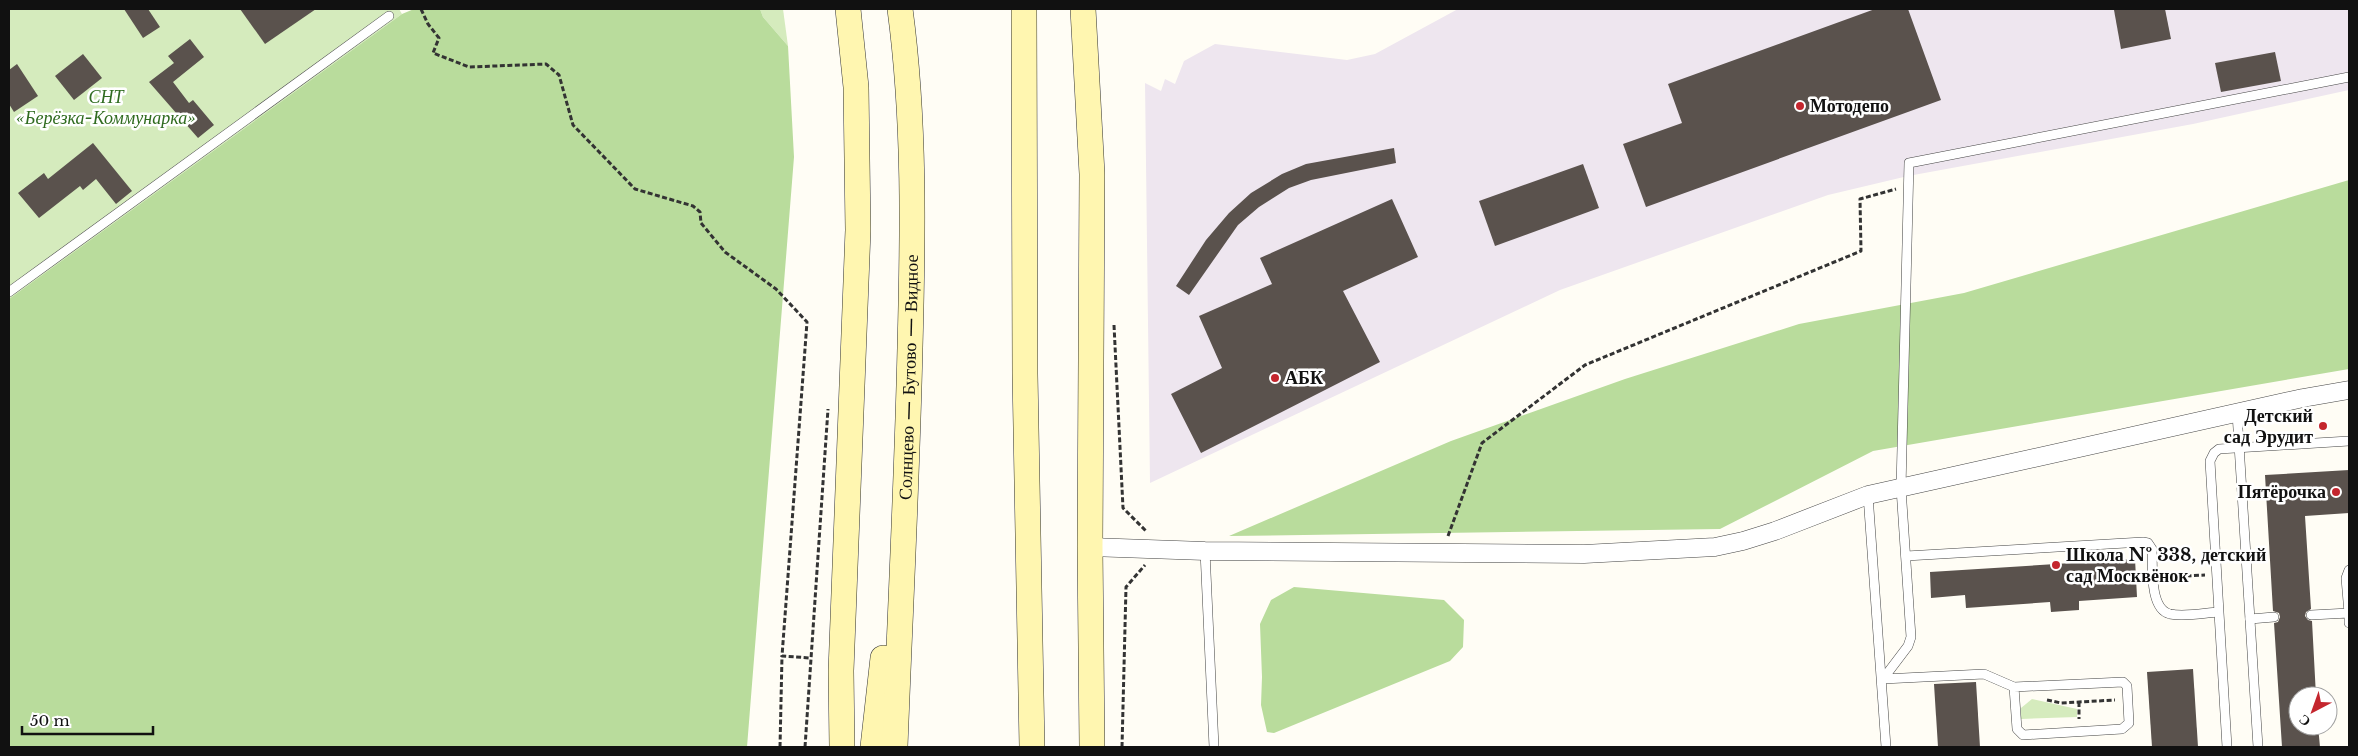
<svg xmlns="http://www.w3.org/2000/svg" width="2358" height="756" font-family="'Libre Baskerville',serif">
<rect width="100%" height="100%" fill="#fffdf5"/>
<path fill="#eee6ef" d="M 1458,9 L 2349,9 L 2349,90 L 2193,124 L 1908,176 L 1828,195 L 1560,290 L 1150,483 L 1145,83 L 1161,91 L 1165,79 L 1175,84 L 1184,61 L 1215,44 L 1347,60 L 1375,54 Z"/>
<g fill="#d5ebbd">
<path d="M 9,9 L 399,9 L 402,14 L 9,299 Z"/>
<path d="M 760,9 L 783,9 L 788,46 L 763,17 Z"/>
<path d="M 2032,699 L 2077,709 L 2077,717 L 2021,719 L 2021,708 Z"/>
</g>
<g fill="#b9dc9c">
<path d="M 414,9 L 760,9 L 763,17 L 788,46 L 794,157 L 747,747 L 9,747 L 9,299 L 402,14 Z"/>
<path d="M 2349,180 L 2349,369 L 1873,451 L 1720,529 L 1229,536 L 1451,441 L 1625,379 L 1799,324 L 1964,293 Z"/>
<path d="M 1294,587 L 1444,600 L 1464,620 L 1463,647 L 1450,661 L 1274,733 L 1267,732 L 1261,705 L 1262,677 L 1260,624 L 1271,600 Z"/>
</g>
<g fill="#5a524d">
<path d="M 124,9 L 148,9 L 160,27 L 143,38 Z"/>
<path d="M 240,9 L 316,9 L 265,44 Z"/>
<path d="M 1875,9 L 1908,9 L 1941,100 L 1646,207 L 1623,144 L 1682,123 L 1668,84 Z"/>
<path d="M 2122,9 L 2165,9 L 2171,39 L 2121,49 L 2114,10 Z"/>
<path d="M 190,39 L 204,57 L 173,82 L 189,103 L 193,100 L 214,125 L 198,138 L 149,82 L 174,63 L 168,56 Z"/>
<path d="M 2275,52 L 2281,81 L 2221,92 L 2215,63 Z"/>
<path d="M 83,54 L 102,78 L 74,100 L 55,76 Z"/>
<path d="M 17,64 L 38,96 L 14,112 L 9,104 L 9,70 Z"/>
<path d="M 93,143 L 132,191 L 116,204 L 96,179 L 83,190 L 80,186 L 39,218 L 18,193 L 44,173 L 48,179 Z"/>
<path d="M 1394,148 L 1396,163 L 1311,180 L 1289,188 L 1259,207 L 1238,225 L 1189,295 L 1176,286 L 1206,240 L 1229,213 L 1251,193 L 1282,174 L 1306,164 Z"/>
<path d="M 1583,164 L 1599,208 L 1495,246 L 1479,201 Z"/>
<path d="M 1392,199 L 1418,257 L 1343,291 L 1380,362 L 1201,453 L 1171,394 L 1222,368 L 1199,316 L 1272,284 L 1260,258 Z"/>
<path d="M 2349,470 L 2349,513 L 2305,516 L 2311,609 L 2306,612 L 2305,616 L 2308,620 L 2312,621 L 2316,696 L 2298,696 L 2298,726 L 2318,726 L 2320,747 L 2282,747 L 2274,623 L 2278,622 L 2280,617 L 2279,613 L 2273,611 L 2265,475 Z"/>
<path d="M 2135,559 L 2137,597 L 2079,601 L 2079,610 L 2051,612 L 2050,602 L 1966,608 L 1965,595 L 1931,598 L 1930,572 Z"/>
<path d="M 2193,669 L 2198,747 L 2152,747 L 2147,672 Z"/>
<path d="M 1976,682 L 1980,747 L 1938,747 L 1934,684 Z"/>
</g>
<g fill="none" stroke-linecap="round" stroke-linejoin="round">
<g stroke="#444" stroke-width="10">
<g id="service">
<path d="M 9,292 L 389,16"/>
<path d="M 2237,413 L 2258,747"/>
<path d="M 1868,495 L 1886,747"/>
<path d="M 1205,551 L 1214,747"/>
<path d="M 1906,556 L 2143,542 L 2148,543 L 2152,549 C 2153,566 2149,609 2170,614 C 2185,617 2204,613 2218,612"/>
<path d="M 2349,613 L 2346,578 L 2349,570"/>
<path d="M 2311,615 L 2349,613 L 2349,623"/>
<path d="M 2250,619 L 2274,617"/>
<path d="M 1883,679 L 1908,646 L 1911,637 L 1901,488 L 1909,163 L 2349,77"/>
<path d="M 1883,679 L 1984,674 L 2014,687 L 2123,682 L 2127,686 L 2129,723 L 2122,729 L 2023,735 L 2017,729 L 2014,687"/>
<path d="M 2227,747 L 2210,461 L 2214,453 L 2219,449 L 2349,441"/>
</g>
</g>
<g stroke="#444" stroke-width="19">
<path id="minor" d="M 1090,547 L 1205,551 L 1584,554 L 1715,547 L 1743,541 L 1775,531 L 1868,495 L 2303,398 L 2349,390"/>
</g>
<g stroke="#333" stroke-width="26">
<g id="secondary">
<path d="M 1024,9 L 1025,374 L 1032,747"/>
<path d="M 1083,9 L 1092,174 L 1090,547 L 1092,747"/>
<path d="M 842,747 L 841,671 L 858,230 L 856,87 L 848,9"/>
<path d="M 873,747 L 883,658"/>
<path id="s1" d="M 895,747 C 900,614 907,481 910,348 C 913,235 915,121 900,9"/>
</g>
</g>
<g stroke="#333" stroke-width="3" stroke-dasharray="5 2.5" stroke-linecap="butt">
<path d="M 421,9 L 428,24 L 439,38 L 433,53 L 469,67 L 546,64 L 559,75 L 573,125 L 635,189 L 693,206 L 700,212 L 701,223 L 725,252 L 776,289 L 807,322 L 782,656 L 810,658"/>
<path d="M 1114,325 L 1123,508 L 1146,531"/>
<path d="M 1448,536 L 1482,443 L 1585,365 L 1861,251 L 1860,199 L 1896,189"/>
<path d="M 2164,577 L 2205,575"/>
<path d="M 2047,700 L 2061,703 L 2115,700"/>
<path d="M 2079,702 L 2079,719"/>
<path d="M 780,747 L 782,656"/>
<path d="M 805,747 L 828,409"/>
<path d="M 1122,747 L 1126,587 L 1145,565"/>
</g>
<use href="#service" stroke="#fff" stroke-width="9"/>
<use href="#minor" stroke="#fff" stroke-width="18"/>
<use href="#secondary" stroke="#fff6b0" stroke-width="25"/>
</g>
<g fill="#c4262e" stroke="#fff" stroke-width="2">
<circle cx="1800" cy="106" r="5"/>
<circle cx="1275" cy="378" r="5"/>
<circle cx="2323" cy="426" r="5"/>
<circle cx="2336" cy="492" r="5"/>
<circle cx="2056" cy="565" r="5"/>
</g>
<g text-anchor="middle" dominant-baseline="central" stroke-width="5" stroke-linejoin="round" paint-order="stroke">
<g font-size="18" font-style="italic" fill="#2f6b1f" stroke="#fff">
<text x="106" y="97">СНТ<tspan x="106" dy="21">«Берёзка-Коммунарка»</tspan></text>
</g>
<g font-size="18" font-weight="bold" fill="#111" stroke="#fff" text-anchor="start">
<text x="1810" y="106">Мотодепо</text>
<text x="1285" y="378">АБК</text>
<text x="2313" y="416" text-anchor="end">Детский<tspan x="2313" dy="21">сад Эрудит</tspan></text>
<text x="2326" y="492" text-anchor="end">Пятёрочка</text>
<text x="2066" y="555">Школа № 338, детский<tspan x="2066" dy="21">сад Москвёнок</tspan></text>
</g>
<g font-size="18" fill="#111" stroke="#fff">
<text stroke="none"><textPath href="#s1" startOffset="370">Солнцево — Бутово — Видное</textPath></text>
</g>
</g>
<rect width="2358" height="756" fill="none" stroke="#111111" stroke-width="20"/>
<g transform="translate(2313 711) rotate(221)"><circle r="24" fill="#ffffff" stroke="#a0a0a0"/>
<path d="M0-4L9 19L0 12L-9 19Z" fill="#c4262e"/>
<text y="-8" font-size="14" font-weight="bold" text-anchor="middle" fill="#111111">С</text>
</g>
<path d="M22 726v8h131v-8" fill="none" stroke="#111111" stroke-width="2.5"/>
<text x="30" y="726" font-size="15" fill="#111111" stroke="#ffffff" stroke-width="4" paint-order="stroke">50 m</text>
</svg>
